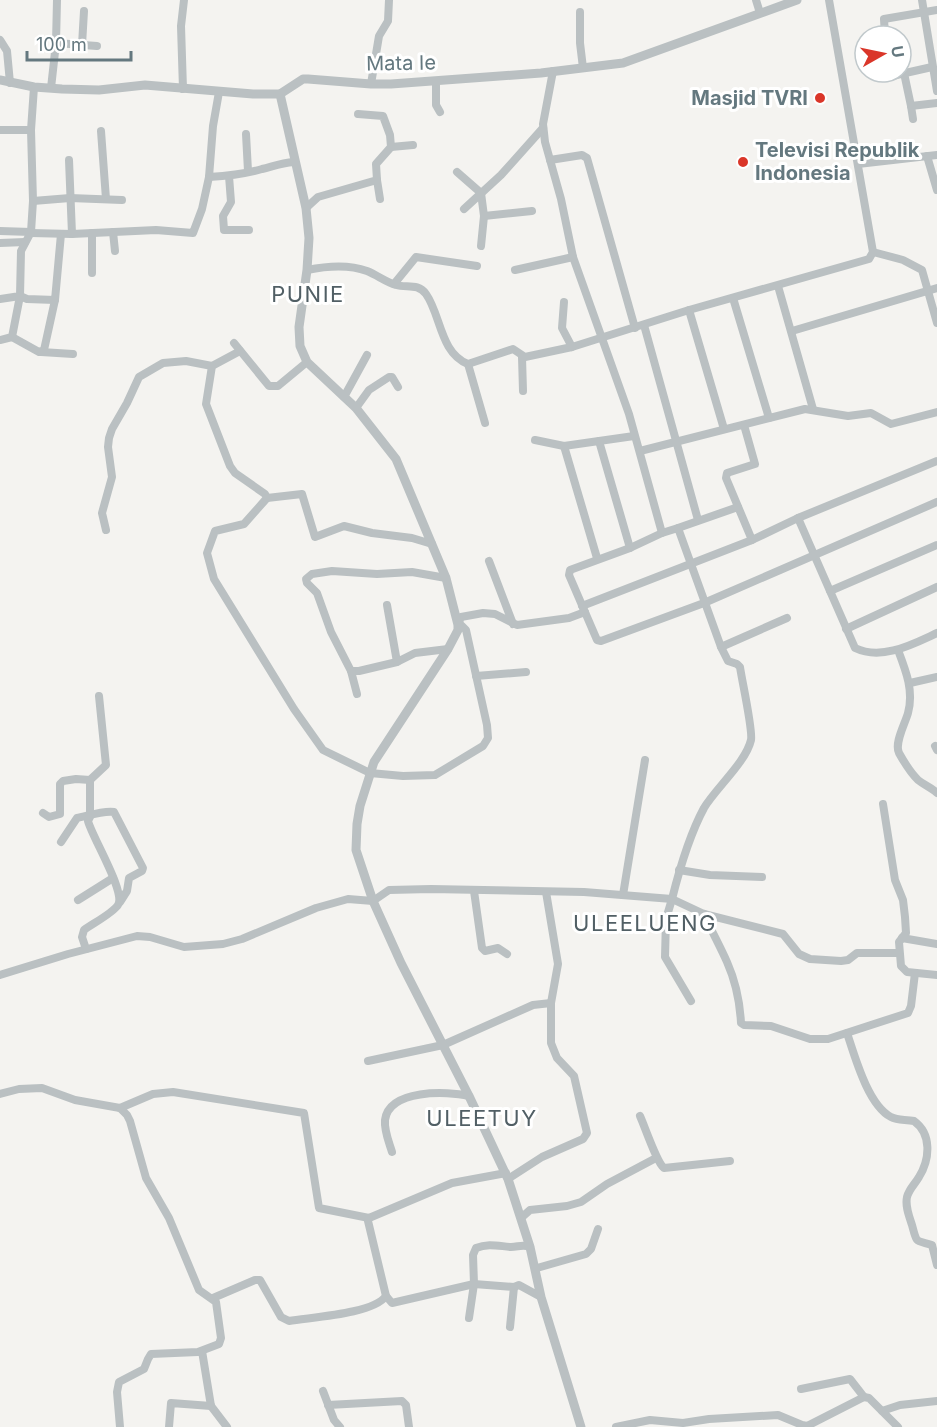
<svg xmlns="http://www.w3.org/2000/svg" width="937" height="1427" font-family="Inter,sans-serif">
<rect width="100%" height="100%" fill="#f4f3f0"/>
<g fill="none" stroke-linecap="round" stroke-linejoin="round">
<g stroke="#bac0c2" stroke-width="8">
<path d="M 756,0 L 760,13"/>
<path d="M 922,0 L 937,91"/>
<path d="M 580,12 L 580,43 L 583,68"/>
<path d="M 885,36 L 884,19 L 937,10"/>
<path d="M 0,40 L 7,51 L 10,83"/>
<path d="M 56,43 L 97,46"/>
<path d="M 82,45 L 84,11"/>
<path d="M 889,72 L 892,76 L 932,67"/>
<path d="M 904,73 L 911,106 L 937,103"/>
<path d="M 436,81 L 436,105 L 440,112"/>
<path d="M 371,84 L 379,36 L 388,21 L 389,0"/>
<path d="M 51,88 L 56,43 L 57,0"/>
<path d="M 183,89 L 181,26 L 184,0"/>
<path d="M 219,92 L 213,126 L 209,177 C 226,176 245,174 262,169 C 274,166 281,163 294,162"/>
<path d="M 911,106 L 913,119"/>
<path d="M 0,130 L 31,130"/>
<path d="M 101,131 L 106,199"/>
<path d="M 246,134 L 248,171"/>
<path d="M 391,147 L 413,145"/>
<path d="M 927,156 L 937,190"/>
<path d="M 69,160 L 72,234"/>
<path d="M 550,160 L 582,155 L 587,158 L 635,328"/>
<path d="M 858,164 L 937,155"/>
<path d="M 457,172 L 481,193 L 484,216 L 481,246"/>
<path d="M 229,176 L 231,202 L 223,216 L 224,230 L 249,230"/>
<path d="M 377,180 L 380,199"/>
<path d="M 33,201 L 70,198 L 122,200"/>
<path d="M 306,208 L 318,197 L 377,180 L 376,164 L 391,147 L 390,135 L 383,116 L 358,114"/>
<path d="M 464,209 L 501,175 L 543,128"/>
<path d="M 484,216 L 532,211"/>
<path d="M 0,231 L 31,232"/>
<path d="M 113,232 L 115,251"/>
<path d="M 31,233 L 72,234 L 156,230 L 193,233 L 202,209 L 209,177"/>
<path d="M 0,243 L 25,242"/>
<path d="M 873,252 L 903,260 L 922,270 L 937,323"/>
<path d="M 307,270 C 327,266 348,264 367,271 C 377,275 386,282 396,285 C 407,288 418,283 426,294 C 441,315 440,353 468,364 L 513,349 L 525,357 L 572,347 L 689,310 L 869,259 L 873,252 L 829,0"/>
<path d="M 515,270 L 573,257"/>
<path d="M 92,273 L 92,233"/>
<path d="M 394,284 L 416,257 L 477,266"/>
<path d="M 778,286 L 813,409"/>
<path d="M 733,298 L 769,418"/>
<path d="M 0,299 L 20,296 L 21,251 L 31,232 L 33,201 L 31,130 L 34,87"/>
<path d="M 564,302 L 562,328 L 572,347"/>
<path d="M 689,310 L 724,429"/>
<path d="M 644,325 L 698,520"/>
<path d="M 792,331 L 937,288"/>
<path d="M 12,337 L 39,352 L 44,350 L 55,300"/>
<path d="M 0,340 L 12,337 L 20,296 L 27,299 L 55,300 L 61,234"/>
<path d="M 234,343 L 269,386 L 278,386 L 307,362"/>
<path d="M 240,351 L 212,366 L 206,404 L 230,466 L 235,473 L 265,494 L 267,498 L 244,524 L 215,531 L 207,553 L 214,579 L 294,709 L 323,750 L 370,773 L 403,776 L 435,775 L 483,746 L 488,738 L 487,725 L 466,630 L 462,626 L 458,630"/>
<path d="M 41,352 L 73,354"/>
<path d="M 522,357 L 523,391"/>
<path d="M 468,364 L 485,423"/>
<path d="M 344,397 L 367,355"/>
<path d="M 356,408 L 369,390 L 389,377 L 392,377 L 398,387"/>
<path d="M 744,425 L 755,464 L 727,473 L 726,478 L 752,540"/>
<path d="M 535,440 L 564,446 L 634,436"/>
<path d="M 599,441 L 630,548"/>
<path d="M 564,446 L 597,558"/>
<path d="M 640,451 L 805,409 L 848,416 L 871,413 L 891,424 L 937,412"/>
<path d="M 267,498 L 302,494 L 315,537 L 344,526 L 372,533 L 412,538 L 432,544"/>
<path d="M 798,518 L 855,648 C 882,661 913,644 937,633"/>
<path d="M 678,528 L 738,507"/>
<path d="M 106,530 L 102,513 L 112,477 L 108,447 L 109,438 L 112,429 L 127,403 L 139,377 L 163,363 L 186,361 L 212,366"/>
<path d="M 662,533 L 630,548 L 570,570 L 569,575 L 597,640 L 601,641 L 704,603 L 937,502"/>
<path d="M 489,561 L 513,624"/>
<path d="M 446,578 L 412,572 L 377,574 L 332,571 L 312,574 L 306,579 L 307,583 L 317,593 L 331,632 L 351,671 L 359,671 L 397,662 L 415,653 L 448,649"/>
<path d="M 830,591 L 937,545"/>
<path d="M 387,605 L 397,662"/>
<path d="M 582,606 L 752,540 L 798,518 L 937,461"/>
<path d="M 458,625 L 461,617 L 483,613 L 495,614 L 517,625 L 569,618 L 585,612"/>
<path d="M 846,629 L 937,587"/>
<path d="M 721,647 L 787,618"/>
<path d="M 898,650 C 906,671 914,691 908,713 C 905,724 894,743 899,753 C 904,762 911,773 918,780 C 924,785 931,787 937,793"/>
<path d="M 351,671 L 357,694"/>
<path d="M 476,676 L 526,672"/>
<path d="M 910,683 L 937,677"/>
<path d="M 935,746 L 937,750"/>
<path d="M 883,804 L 895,880 L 903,900 L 905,917 L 906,933 L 899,942 L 901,966 L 907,972 L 937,975"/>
<path d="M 43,813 L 49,817 L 60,814 L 60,784 L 63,781 L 76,779 L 90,780"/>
<path d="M 61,842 L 77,818 C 87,816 105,810 114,812 L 143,868 L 142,871 L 129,878 L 127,891 L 120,902"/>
<path d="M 679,870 L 710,875 L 762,877"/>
<path d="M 474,891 L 482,948 L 485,951 L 498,948 L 507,954"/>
<path d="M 623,895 L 645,760"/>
<path d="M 78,900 L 113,878"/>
<path d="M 704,914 C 711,930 720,946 727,962 C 735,980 740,1004 741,1023 L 744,1025 L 771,1026 L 810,1039 L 828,1039 L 908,1013 L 911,1006 L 915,973"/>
<path d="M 902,938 L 937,944"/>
<path d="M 86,949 L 82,937 L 84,930 C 92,924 113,913 118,905 C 126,892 92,837 88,821 L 90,817 L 90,780 L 106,765 L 99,696"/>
<path d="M 0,975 L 68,954 L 137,936 L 150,937 L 184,947 L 223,944 L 242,939 L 316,908 L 348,899 L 373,901 L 389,890 L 431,889 L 584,892 L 672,899 C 679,871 690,834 704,808 C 716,788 746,762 751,740 C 753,730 742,681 740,667 L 737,664 L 728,661 L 721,647 L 678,528 L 662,533 L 629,414 L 573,257 L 561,199 L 545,142 L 543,124 L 553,71"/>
<path d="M 691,1001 L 665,957 L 666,919 L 672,899 L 704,914 L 783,934 L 799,954 L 810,959 L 841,961 L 848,960 L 857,953 L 899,953"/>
<path d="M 847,1033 C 855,1057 868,1105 891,1117 C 898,1121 906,1119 914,1121 C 932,1134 930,1159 919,1177 C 915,1184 909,1189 907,1197 C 905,1206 909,1216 912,1225 C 917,1244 915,1240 932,1245 L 937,1265"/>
<path d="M 368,1061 L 443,1045 L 533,1005 L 551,1003"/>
<path d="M 0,1094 L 19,1089 L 42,1088 L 75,1100 L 120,1108 L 127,1115 L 130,1121 L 146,1178 L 169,1218 L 199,1290 L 216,1302 L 221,1338 L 219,1344 L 198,1352 L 151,1354 L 148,1359 L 144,1369 L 119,1382 L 117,1392 L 120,1427"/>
<path d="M 120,1108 L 153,1094 L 173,1092 L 304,1113 L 319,1208 L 369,1218 L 452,1183 L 506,1173"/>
<path d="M 640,1116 C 645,1127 657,1163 664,1168 L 730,1161"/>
<path d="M 392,1152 C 389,1142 384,1131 385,1120 C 389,1089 447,1091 469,1096"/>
<path d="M 508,1179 L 542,1157 L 583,1139 L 587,1133 L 574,1076 L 557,1058 L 551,1043 L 551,1003 L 558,964 L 546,892"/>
<path d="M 369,1218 L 368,1221 L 386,1296 L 392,1303 L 474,1284 L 514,1287 L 519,1285 L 541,1297"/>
<path d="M 521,1218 L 530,1210 L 567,1206 L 581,1202 L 607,1184 L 656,1158"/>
<path d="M 537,1268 L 586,1254 L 591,1249 L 598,1229"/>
<path d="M 213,1298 L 255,1280 L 260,1280 L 281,1317 L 289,1321 C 312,1317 373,1314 386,1296"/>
<path d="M 469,1318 L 474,1284 L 473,1255 L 476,1248 C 488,1243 498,1246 511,1247 C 518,1247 523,1244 530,1247"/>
<path d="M 510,1327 L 514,1287"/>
<path d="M 202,1351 L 211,1406 L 227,1427"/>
<path d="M 801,1389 L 850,1379 L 864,1397"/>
<path d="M 323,1391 L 334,1420 L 340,1427"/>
<path d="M 328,1405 L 402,1401 L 406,1405 L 409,1427"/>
<path d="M 882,1411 L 900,1405 L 937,1401"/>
<path d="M 169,1427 L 171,1403 L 211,1406"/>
<path d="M 616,1427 L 650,1420 L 683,1423 L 709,1419 L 778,1415 L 802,1425 L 807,1426 L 864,1397 L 869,1398 L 898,1427"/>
</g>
<g stroke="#bac0c2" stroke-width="9">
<path d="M 0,80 L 34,87 L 62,89 L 99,90 L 145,85 L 253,94 L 280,94 L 303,79 L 308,79 L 371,84 L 391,84 L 541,73 L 623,63 L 797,0"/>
<path d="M 280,94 L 306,208 L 309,238 L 307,270 L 299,327 L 300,346 L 307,362 L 356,408 L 396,459 L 446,578 L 458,625 L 458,630 L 448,649 L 374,762 L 360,806 L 357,824 L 356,850 L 373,901 L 401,963 L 469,1096 L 508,1179 L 530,1247 L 541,1297 L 581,1427"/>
</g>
</g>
<g fill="#da3629" stroke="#fff" stroke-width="2">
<circle cx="820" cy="98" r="6"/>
<circle cx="743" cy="162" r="6"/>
</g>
<g text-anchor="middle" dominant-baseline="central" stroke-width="6" stroke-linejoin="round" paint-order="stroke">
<g font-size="20" fill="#64787f" stroke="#fff">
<text transform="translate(401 63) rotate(-1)">Mata Ie</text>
</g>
<g font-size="20" font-weight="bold" fill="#64787f" stroke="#fff" text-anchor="end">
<text x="808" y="98">Masjid TVRI</text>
<text x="755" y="150" text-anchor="start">Televisi Republik<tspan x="755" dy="23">Indonesia</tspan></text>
</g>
<g font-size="22" letter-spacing="1.5" fill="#515f65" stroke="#fff">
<text x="308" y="294">PUNIE</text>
<text x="645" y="923">ULEELUENG</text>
<text x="482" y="1118">ULEETUY</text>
</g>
</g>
<g transform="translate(883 54) rotate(81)"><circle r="28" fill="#ffffff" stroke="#c1c9cc" stroke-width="1.5"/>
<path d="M0-4.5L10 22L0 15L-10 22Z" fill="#da3629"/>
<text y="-9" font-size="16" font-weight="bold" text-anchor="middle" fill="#64787f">U</text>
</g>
<path d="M27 51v9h104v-9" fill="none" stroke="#64787f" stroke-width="3"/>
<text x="36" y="51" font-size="18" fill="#64787f" stroke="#ffffff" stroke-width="4.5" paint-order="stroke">100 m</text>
</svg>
